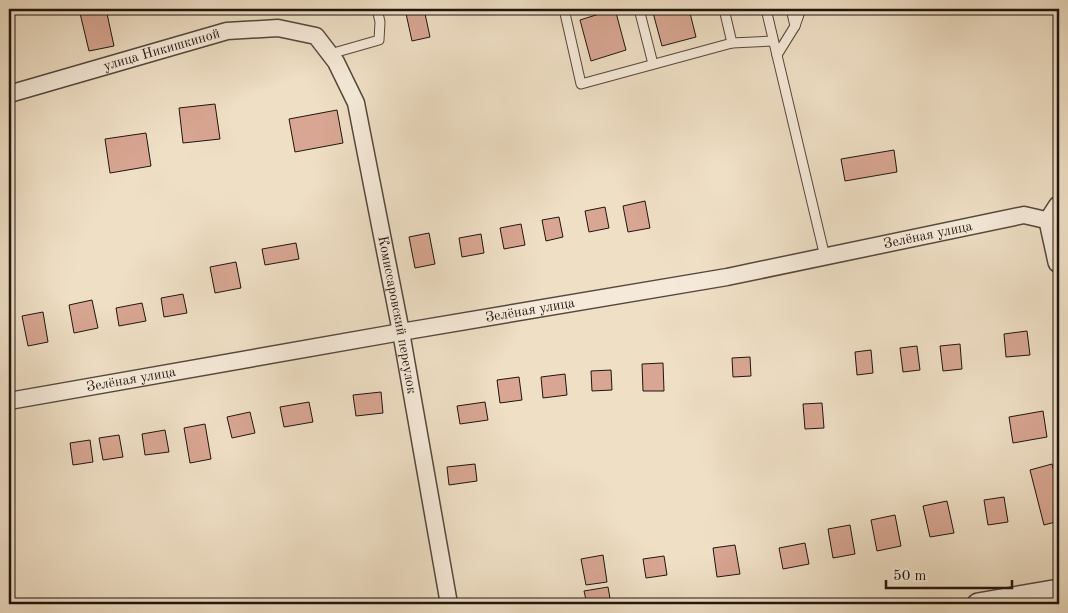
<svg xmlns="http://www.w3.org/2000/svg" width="1068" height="613" font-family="'Old Standard TT',serif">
<rect width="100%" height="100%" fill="#efdfc5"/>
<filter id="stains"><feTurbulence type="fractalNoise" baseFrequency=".004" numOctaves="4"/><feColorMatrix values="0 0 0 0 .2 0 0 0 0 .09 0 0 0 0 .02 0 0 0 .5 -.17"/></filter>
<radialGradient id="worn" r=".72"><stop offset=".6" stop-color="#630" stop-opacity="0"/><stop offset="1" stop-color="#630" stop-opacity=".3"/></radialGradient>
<g fill="#d8a692" stroke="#20150f">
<path d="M 79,9 L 106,9 L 114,46 L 89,51 Z"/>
<path d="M 239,9 L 264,9 L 240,14 Z"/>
<path d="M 405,9 L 424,9 L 430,37 L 412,41 Z"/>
<path d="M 615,9 L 626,50 L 591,61 L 580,20 Z"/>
<path d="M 652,9 L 689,9 L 696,37 L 662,46 Z"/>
<path d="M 215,104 L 220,139 L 183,143 L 179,108 Z"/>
<path d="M 337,110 L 343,143 L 295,152 L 289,119 Z"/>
<path d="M 146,133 L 151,166 L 110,173 L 105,139 Z"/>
<path d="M 894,150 L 897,172 L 845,181 L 841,159 Z"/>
<path d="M 645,201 L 650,228 L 628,232 L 623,206 Z"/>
<path d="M 605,207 L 609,228 L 589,232 L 585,211 Z"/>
<path d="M 559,217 L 563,237 L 546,241 L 542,220 Z"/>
<path d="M 521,224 L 525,245 L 504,249 L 500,228 Z"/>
<path d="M 429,233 L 435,264 L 415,268 L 409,237 Z"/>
<path d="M 481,234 L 484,253 L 462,257 L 459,238 Z"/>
<path d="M 296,243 L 299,259 L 265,265 L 262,249 Z"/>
<path d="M 236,262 L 241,288 L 215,293 L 210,267 Z"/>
<path d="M 183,294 L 187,313 L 164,317 L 161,298 Z"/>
<path d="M 92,300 L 98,328 L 74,333 L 69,305 Z"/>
<path d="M 142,303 L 146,321 L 119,326 L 116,308 Z"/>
<path d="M 43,312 L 48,342 L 28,346 L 22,316 Z"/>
<path d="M 1027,331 L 1030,355 L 1006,357 L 1004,334 Z"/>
<path d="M 960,344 L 962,369 L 943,371 L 940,346 Z"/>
<path d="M 917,346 L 920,370 L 903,372 L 900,348 Z"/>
<path d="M 871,350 L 873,373 L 857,375 L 855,352 Z"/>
<path d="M 750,357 L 751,376 L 733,377 L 732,358 Z"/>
<path d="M 663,363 L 664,391 L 643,391 L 642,364 Z"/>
<path d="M 611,370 L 612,390 L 592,391 L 591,371 Z"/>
<path d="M 565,374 L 567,395 L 543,398 L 541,377 Z"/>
<path d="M 519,377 L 522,400 L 500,403 L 497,380 Z"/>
<path d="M 381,392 L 383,413 L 356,416 L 353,395 Z"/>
<path d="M 309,402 L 313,422 L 284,427 L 280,407 Z"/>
<path d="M 485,402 L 488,420 L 460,424 L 457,406 Z"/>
<path d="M 822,403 L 824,428 L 805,429 L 803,404 Z"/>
<path d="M 1043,411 L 1047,437 L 1013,443 L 1009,417 Z"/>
<path d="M 250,412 L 255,433 L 232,438 L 227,417 Z"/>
<path d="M 205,424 L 211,459 L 190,463 L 184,428 Z"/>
<path d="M 165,430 L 169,452 L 145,455 L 142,434 Z"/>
<path d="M 119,435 L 123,457 L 103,460 L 99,438 Z"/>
<path d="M 90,440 L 93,462 L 73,465 L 70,443 Z"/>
<path d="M 475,464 L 477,481 L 449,485 L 447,467 Z"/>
<path d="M 1052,464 L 1059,492 L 1059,521 L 1044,525 L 1030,470 Z"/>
<path d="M 1004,497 L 1008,522 L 988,525 L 984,500 Z"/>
<path d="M 947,501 L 954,533 L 930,537 L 923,506 Z"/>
<path d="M 895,515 L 901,546 L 877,551 L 871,520 Z"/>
<path d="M 850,525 L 855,554 L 833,558 L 828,529 Z"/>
<path d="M 805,543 L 809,564 L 783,569 L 779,548 Z"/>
<path d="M 735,545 L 740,574 L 717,577 L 713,548 Z"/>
<path d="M 603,555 L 607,582 L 586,585 L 581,559 Z"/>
<path d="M 664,556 L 667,575 L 646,578 L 643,559 Z"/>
<path d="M 608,587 L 611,604 L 587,604 L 584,591 Z"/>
<path d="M 556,599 L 557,604 L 532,604 Z"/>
</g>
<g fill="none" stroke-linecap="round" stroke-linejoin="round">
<g stroke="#54483c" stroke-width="11">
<g id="service">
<path d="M 564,9 L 581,84 L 732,43 L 773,41"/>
<path d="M 639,9 L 653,64"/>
<path d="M 724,9 L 732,43"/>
<path d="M 766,9 L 825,257"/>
<path d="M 791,9 L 795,26"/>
<path d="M 330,54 L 379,40 L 380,22 L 377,9"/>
<path d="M 777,55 L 795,26 L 801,9"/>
</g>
</g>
<g stroke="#54483c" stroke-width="19">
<g id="minor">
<path id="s1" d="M 9,94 L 227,31 L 278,28 L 316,36 L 336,62 L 356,103 L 401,332 L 449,604"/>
<path id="s2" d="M 9,401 L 401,332 L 727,277 L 1024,215 L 1050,221"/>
</g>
</g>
<g stroke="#54483c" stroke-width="24">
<g id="tertiary">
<path d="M 1059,207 L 1050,221 L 1059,262"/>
<path d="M 978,604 L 1059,590"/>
</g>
</g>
<use href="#service" stroke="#f5ead9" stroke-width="9"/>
<use href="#minor" stroke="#f5ead9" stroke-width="16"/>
<use href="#tertiary" stroke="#f5ead9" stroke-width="21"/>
</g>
<g text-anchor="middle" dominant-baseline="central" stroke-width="4" stroke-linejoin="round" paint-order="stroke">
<g font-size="14" fill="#20150f" stroke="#f5ead9">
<text stroke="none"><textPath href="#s1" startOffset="159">улица Никишкиной</textPath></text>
<text stroke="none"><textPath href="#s2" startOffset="934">Зелёная улица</textPath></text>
<text stroke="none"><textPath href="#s2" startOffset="529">Зелёная улица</textPath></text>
<text stroke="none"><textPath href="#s1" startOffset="611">Комиссаровский переулок</textPath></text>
<text stroke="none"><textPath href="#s2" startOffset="124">Зелёная улица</textPath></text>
</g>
</g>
<rect width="1068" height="613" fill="none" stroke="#efdfc5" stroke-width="30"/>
<rect x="10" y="10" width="1048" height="593" fill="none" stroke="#20150f" stroke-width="2.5"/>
<rect x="15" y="15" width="1038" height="583" fill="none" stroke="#20150f"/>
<path d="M886 580v8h126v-8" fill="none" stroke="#20150f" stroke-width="2.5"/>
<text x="893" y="580" font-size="15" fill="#20150f" stroke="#f5ead9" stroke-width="4" paint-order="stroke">50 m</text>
<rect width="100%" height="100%" filter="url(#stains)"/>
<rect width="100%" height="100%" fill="url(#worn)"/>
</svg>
